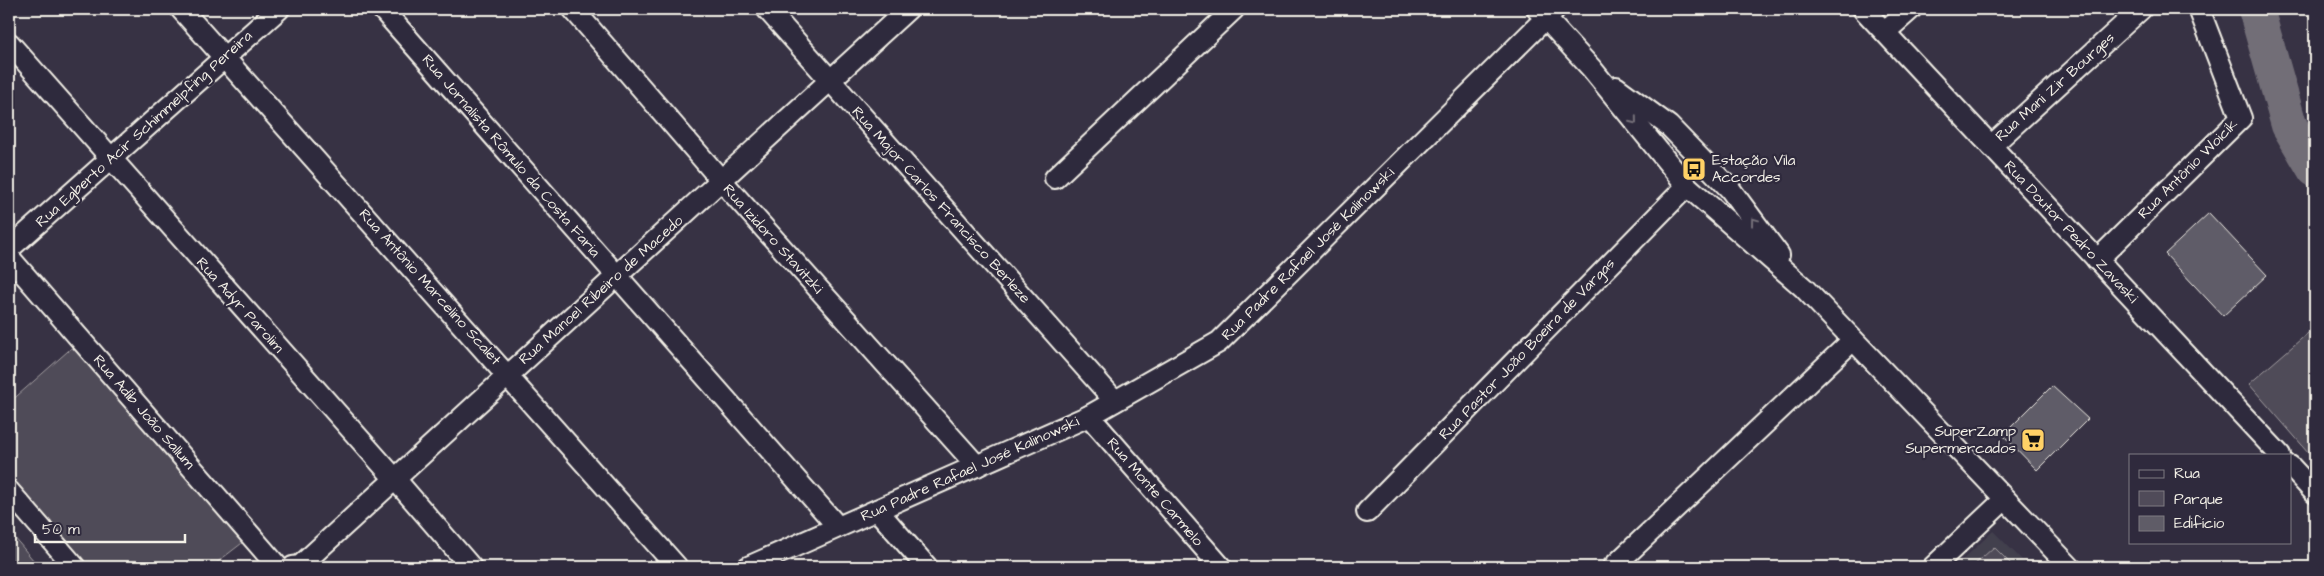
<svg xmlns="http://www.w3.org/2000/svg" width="2324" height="576" font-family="'Architects Daughter',sans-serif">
<rect width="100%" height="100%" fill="#373244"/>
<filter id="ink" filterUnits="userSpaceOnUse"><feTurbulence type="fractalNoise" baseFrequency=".02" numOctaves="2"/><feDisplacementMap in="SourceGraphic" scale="10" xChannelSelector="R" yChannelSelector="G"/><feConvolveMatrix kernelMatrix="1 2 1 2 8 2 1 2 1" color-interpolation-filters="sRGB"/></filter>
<g filter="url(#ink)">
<path fill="#433f4e" d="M 1993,531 L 2029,567 L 1955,567 Z"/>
<g fill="#504b59" stroke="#a29ea0">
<path d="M 2315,327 L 2315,460 L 2249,384 Z"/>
<path d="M 76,344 L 246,540 L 211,567 L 87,567 L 9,479 L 9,403 Z"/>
<path d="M 9,531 L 39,567 L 9,567 Z"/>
<path d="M 1994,547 L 2014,567 L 1972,567 Z"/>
</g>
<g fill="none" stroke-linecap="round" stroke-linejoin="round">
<path stroke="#726e77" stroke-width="36" d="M 2256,9 L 2289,125 L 2315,169"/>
</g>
<g fill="#5f5c67" stroke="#f4f1e8">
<path d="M 2209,213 L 2267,275 L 2223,316 L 2165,254 Z"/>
<path d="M 2052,386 L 2088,419 L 2037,470 L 2003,435 Z"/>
</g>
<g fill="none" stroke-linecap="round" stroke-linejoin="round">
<g stroke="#f4f1e8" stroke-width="24">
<g id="minor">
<path d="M 181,9 L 677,567"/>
<path d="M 382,9 L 838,527"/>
<path d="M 573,9 L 721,180 L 977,466"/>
<path d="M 767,9 L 1115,401"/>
<path d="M 1537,9 L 1592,69 L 1687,186 L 1804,288 L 2070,567"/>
<path d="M 1863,9 L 2280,455"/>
<path d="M 1885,32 L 1911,9"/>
<path d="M 9,43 L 395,479 L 471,567"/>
<path d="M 1616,87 L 1669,126 L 1730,189 L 1779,255"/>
<path d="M 1991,146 L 2141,9"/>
<path d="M 1055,178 L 1234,9"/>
<path d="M 9,249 L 279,9"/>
<path d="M 9,257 L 278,567"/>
<path d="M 2097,260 L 2241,118 L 2199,9"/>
<path d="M 1089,416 L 1221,567"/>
<path d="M 2290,466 L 2315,493"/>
<path d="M 9,491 L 75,567"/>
<path d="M 877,510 L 927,567"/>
<path d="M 1367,512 L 1687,186"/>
<path d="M 293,567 L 300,566 L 908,9"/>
<path d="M 748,567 L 1089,416 L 1219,342 L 1555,9"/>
<path d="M 1613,567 L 1853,340"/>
<path d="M 1933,567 L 2005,499"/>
</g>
</g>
<use href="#minor" stroke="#2f2a3d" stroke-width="20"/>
</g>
<defs><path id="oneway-chevron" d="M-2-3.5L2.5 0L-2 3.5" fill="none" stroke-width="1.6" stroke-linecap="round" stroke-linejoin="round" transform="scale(1.25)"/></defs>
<g stroke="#747079">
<use href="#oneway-chevron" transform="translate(1634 121) rotate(51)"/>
<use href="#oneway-chevron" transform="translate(1754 221) rotate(-127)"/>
</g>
</g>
<defs>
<g id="bus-square" transform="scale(1.25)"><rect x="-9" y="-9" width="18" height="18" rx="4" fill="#ffd166" stroke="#2f2a3d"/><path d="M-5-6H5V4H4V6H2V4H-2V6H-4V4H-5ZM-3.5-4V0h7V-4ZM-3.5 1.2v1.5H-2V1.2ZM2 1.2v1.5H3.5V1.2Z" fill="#111"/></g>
<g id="supermarket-square" transform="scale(1.25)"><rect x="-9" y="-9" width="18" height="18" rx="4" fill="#ffd166" stroke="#2f2a3d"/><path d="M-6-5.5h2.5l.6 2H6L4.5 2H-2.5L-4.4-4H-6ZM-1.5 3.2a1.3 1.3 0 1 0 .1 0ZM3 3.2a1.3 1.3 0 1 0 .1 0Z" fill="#111"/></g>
</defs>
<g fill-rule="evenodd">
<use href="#bus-square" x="1694" y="169"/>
<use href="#supermarket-square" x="2033" y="440"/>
</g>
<g text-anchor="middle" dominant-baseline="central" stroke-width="4.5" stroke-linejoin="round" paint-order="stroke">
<g font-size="15" fill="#f4f1e8" stroke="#2f2a3d">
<text transform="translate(2055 87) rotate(-42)">Rua Mani Zir Bourges</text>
<text transform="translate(144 129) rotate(-42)">Rua Egberto Acir Schimmelpfing Pereira</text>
<text transform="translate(511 156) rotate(49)">Rua Jornalista Rômulo da Costa Faria</text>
<text transform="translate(2188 169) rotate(-45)">Rua Antônio Woicik</text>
<text transform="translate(941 205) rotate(48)">Rua Major Carlos Francisco Berleze</text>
<text transform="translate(2071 232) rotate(47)">Rua Doutor Pedro Zavaski</text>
<text transform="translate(773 239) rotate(48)">Rua Izidoro Stavitzki</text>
<text transform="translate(1308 254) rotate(-45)">Rua Padre Rafael José Kalinowski</text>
<text transform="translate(430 287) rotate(48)">Rua Antônio Marcelino Scalet</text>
<text transform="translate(601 290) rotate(-42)">Rua Manoel Ribeiro de Macedo</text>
<text transform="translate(240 305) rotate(48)">Rua Adyr Parolim</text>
<text transform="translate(1527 349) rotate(-46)">Rua Pastor João Boeira de Vargas</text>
<text transform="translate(144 412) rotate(49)">Rua Adib João Sallum</text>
<text transform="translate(970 469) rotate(-24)">Rua Padre Rafael José Kalinowski</text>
<text transform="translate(1155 492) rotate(49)">Rua Monte Carmelo</text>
</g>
<g font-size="15" fill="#f4f1e8" stroke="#2f2a3d" text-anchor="start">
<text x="1712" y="160">Estação Vila<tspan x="1712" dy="17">Accordes</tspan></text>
<text x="2016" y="431" text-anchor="end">SuperZamp<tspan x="2016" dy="17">Supermercados</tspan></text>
</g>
</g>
<rect width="2324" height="576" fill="none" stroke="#2f2a3d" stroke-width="30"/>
<rect x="15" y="15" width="2294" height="546" fill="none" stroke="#f4f1e8" stroke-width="2" filter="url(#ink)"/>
<rect x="2129" y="454" width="162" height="90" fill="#2f2a3d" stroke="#7e7a81"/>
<rect x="2139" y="470" width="25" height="8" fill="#2f2a3d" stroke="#7e7a81"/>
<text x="2174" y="478" font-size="15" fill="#f4f1e8">Rua</text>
<rect x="2139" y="491" width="25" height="15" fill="#504b59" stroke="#7e7a81"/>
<text x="2174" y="504" font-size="15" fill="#f4f1e8">Parque</text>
<rect x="2139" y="516" width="25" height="15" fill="#5f5c67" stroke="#7e7a81"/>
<text x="2174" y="528" font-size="15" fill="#f4f1e8">Edifício</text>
<path d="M35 534v8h150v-8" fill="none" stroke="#f4f1e8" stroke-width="2.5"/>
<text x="42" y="534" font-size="15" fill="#f4f1e8" stroke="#2f2a3d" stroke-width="4" paint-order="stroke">50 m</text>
</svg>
